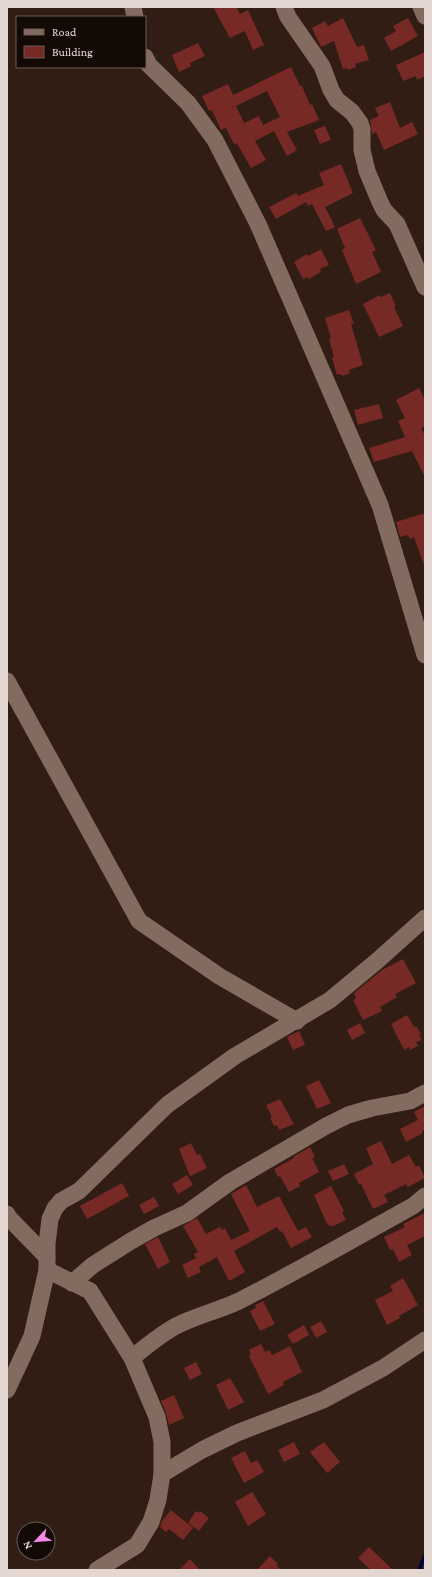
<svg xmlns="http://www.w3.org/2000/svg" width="432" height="1577" font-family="'Crimson Pro',serif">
<rect width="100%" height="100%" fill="#311d14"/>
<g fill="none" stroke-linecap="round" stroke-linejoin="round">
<path stroke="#00033e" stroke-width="3.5" d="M 419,1570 L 425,1555"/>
</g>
<g fill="#772925" fill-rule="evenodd">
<path d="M 213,7 L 239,7 L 237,8 L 240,14 L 248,10 L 264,45 L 253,50 L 245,31 L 230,38 Z"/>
<path d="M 343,18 L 357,47 L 364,45 L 369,60 L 355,64 L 356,67 L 348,70 L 347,68 L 343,69 L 334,41 L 321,47 L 312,28 L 325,21 L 328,26 Z"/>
<path d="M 408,18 L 418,36 L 391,51 L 384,38 L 396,31 L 393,26 Z"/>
<path d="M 198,43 L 205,56 L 190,63 L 191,66 L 179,72 L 172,55 Z"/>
<path d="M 425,52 L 425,76 L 417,80 L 416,76 L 403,81 L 396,65 Z"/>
<path d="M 291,67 L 300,86 L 302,86 L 310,105 L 312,104 L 319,120 L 287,132 L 297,150 L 287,156 L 274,131 L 255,141 L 266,160 L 251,168 L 238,145 L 236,143 L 234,144 L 226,128 L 221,130 L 212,110 L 209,111 L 202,96 L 228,84 L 233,95 ZM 267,91 L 280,117 L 263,125 L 259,116 L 244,123 L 236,106 Z"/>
<path d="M 390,102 L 400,128 L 412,122 L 418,134 L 384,150 L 376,132 L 372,134 L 370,120 L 379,116 L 375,108 Z"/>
<path d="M 325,126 L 331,140 L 320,144 L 314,130 Z"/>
<path d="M 341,164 L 353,193 L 325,207 L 335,227 L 326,231 L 312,204 L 308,206 L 306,202 L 276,219 L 269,207 L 296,193 L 298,196 L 324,185 L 319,173 Z"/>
<path d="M 360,218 L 376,250 L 372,252 L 381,272 L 356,284 L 342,250 L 345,248 L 337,229 Z"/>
<path d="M 321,249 L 329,265 L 320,269 L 321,272 L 309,279 L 308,277 L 303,279 L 294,262 L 307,254 L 308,256 Z"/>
<path d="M 390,293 L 396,307 L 394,307 L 403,326 L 379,337 L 363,304 L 380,295 L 381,297 Z"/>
<path d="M 349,310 L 354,324 L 351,324 L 363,365 L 349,370 L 350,373 L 342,376 L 341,374 L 337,375 L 332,358 L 334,357 L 329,339 L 331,338 L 325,318 Z"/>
<path d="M 419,388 L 425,400 L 425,426 L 421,428 L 425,436 L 425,477 L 412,451 L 374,462 L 369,448 L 405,437 L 398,421 L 405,418 L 396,400 Z"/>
<path d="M 379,404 L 383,418 L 358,425 L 354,410 Z"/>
<path d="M 425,513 L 425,565 L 424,565 L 414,537 L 410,539 L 408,535 L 400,537 L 396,522 Z"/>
<path d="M 403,959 L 416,983 L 395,994 L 397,997 L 380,1007 L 382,1011 L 363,1020 L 353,1000 L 356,998 L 354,993 L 382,970 Z"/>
<path d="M 407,1015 L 414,1027 L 416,1026 L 421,1034 L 419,1035 L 422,1040 L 416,1042 L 418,1046 L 410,1050 L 409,1047 L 404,1050 L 391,1024 Z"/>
<path d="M 360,1023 L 365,1033 L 352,1040 L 347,1030 Z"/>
<path d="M 299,1031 L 305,1045 L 293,1050 L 287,1037 Z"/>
<path d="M 319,1080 L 331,1103 L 317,1109 L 306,1086 Z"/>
<path d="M 280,1099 L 294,1124 L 279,1130 L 277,1125 L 274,1126 L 270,1118 L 272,1117 L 266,1105 Z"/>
<path d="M 425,1106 L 425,1133 L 424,1130 L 422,1131 L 423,1133 L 406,1142 L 400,1129 L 418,1120 L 414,1112 Z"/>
<path d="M 381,1141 L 392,1164 L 409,1155 L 416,1167 L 419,1165 L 425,1178 L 408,1187 L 406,1184 L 384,1195 L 388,1202 L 373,1209 L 361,1184 L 359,1184 L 354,1174 L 373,1164 L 366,1148 Z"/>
<path d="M 191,1143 L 197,1155 L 200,1154 L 207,1168 L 190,1176 L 179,1149 Z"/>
<path d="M 310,1147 L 315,1157 L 312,1158 L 319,1172 L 299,1183 L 300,1186 L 289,1192 L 280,1176 L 278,1177 L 274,1169 L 294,1158 L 293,1157 Z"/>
<path d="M 344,1164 L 349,1174 L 333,1181 L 328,1171 Z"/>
<path d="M 187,1175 L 193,1185 L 178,1194 L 172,1184 Z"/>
<path d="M 122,1183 L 129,1196 L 87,1219 L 80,1206 Z"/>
<path d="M 246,1185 L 257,1207 L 279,1196 L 298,1231 L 306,1227 L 312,1237 L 291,1248 L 282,1231 L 280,1232 L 277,1227 L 234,1251 L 245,1272 L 229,1281 L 217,1257 L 199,1267 L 201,1272 L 188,1278 L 182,1265 L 196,1258 L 194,1254 L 198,1252 L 183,1226 L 197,1218 L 206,1234 L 220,1227 L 222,1230 L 225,1228 L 231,1240 L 250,1231 L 231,1194 Z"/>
<path d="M 331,1186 L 344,1211 L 342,1212 L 346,1220 L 331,1227 L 330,1225 L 328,1226 L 314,1195 Z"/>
<path d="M 154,1197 L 159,1206 L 144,1214 L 139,1205 Z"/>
<path d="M 425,1213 L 425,1236 L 407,1245 L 412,1255 L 399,1262 L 393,1249 L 390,1250 L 384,1237 L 405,1227 L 403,1224 Z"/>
<path d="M 158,1237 L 170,1262 L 158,1269 L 145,1244 Z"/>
<path d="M 403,1278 L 418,1305 L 399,1316 L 400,1318 L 387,1325 L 375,1300 L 393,1291 L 390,1286 Z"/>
<path d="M 263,1301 L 275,1324 L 260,1331 L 250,1311 L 256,1308 L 255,1305 Z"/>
<path d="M 321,1321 L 327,1332 L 316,1338 L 310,1327 Z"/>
<path d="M 304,1325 L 309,1335 L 293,1344 L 287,1335 Z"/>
<path d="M 261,1344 L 265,1352 L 269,1350 L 272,1355 L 290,1346 L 302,1372 L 283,1382 L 284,1385 L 268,1394 L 249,1356 L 251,1354 L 249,1350 Z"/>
<path d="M 196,1362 L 202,1374 L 190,1380 L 184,1368 Z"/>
<path d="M 230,1378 L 244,1402 L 228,1410 L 216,1385 Z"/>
<path d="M 174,1395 L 184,1418 L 169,1425 L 166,1413 L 161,1401 Z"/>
<path d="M 294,1442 L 300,1454 L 284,1462 L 278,1450 Z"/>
<path d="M 324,1442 L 340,1462 L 327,1473 L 310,1452 Z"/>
<path d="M 245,1451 L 251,1463 L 257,1460 L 264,1472 L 244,1483 L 231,1458 Z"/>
<path d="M 252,1492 L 266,1514 L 248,1526 L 235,1502 Z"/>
<path d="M 171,1510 L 193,1528 L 183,1540 L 169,1529 L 166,1532 L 160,1527 L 162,1521 Z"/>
<path d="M 196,1511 L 199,1513 L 200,1511 L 209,1518 L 199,1531 L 188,1523 Z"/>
<path d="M 369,1547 L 393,1570 L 371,1570 L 358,1558 Z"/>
<path d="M 270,1556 L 278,1564 L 276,1565 L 281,1570 L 257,1570 Z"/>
<path d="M 190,1559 L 200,1570 L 179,1570 Z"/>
</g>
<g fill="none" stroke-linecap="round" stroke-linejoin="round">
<g stroke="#846b60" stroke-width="17">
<path d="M 133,7 L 135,17"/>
<path d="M 284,7 L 288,17 L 322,66 L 331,90 L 337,100 L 352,112 L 360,123 L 362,129 L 362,150 L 367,171 L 380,202 L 384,210 L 397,224 L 425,287"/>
<path d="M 421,7 L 425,16"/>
<path d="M 145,57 L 149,65 L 188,103 L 215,140 L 258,224 L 380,505 L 425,655"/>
<path d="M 7,681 L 139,921 L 219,976 L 297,1021"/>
<path d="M 7,1214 L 10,1219 L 47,1257"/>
<path d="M 47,1270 L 90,1291 L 132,1358 L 157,1417 L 162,1442 L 162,1474 L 158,1500 L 151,1522 L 137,1545 L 97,1570"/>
<path d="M 72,1283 L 93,1265 L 131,1241 L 154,1228 L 187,1213 L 230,1182 L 326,1126 L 348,1115 L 372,1108 L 410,1101 L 425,1093"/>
<path d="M 132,1358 C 145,1347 159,1336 174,1327 C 194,1316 218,1311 239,1301 C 298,1271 355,1238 413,1206 L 425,1196"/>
<path d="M 7,1390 L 32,1336 L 47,1270 L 47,1244 L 50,1219 L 55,1208 L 61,1201 L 79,1191 L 167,1105 L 235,1056 L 330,1000 L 377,961 L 425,918"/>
<path d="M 162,1474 L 202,1450 L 237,1433 L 323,1400 L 383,1368 L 425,1340"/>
</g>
</g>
<rect width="432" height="1577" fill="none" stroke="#e4d6d0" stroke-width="16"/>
<rect x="16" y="16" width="130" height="52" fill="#130a06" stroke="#675c57"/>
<rect x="24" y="29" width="20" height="6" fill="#846b60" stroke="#675c57"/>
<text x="52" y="36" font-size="12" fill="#e4d6d0">Road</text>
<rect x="24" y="46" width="20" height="12" fill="#772925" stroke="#675c57"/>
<text x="52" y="56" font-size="12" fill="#e4d6d0">Building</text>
<g transform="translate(36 1541) rotate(244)"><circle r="19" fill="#130a06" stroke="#675c57"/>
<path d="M0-3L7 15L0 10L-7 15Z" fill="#f888ea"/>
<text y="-6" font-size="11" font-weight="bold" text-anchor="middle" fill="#e4d6d0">N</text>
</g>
</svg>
